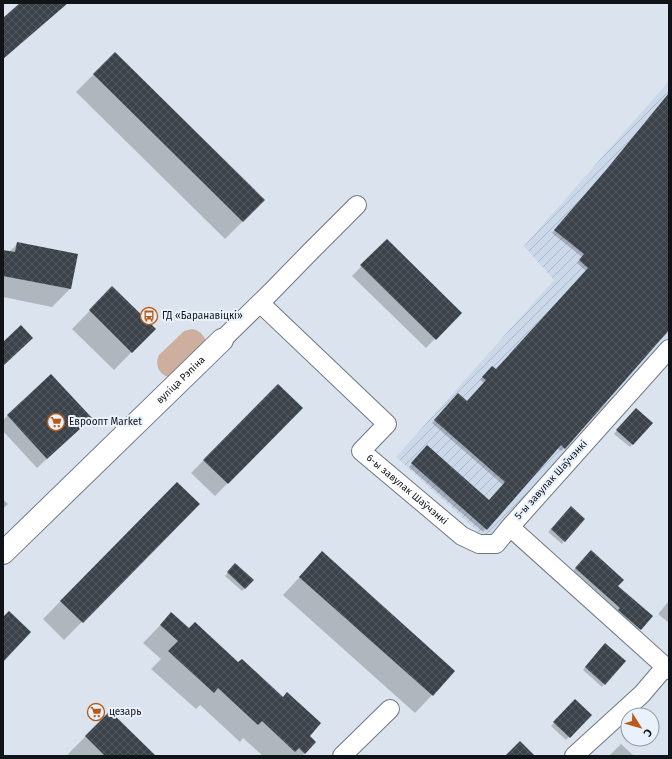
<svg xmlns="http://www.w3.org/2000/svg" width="672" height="759" font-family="'Fira Sans',sans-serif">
<defs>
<pattern id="industrial-furrows" width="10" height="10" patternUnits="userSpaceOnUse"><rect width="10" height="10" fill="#cbd8e9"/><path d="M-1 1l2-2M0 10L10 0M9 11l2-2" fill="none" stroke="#adb8c7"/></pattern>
<pattern id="building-cross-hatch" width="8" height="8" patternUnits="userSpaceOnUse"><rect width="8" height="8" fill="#3b424a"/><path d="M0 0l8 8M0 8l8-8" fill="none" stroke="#545a60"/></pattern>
</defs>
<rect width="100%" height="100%" fill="#dbe4ee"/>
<path fill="url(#industrial-furrows)" d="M 669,81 L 669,337 L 487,540 L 396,457 L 554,280 L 524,246 Z"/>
<path fill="#ceaf9f" d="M 192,329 C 199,330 203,334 206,341 L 172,378 C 160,376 154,366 159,355 L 181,334 L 184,331 Z"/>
<g fill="#0003">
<path d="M 22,3 L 67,3 L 3,59 L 3,19 Z"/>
<path d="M 115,53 L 264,200 L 225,239 L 76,92 Z"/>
<path d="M 669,93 L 669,328 L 564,448 L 561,451 L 557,448 L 483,532 L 409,467 L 427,447 L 489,501 L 503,485 L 432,423 L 455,397 L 467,402 L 484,383 L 480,380 L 489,370 L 496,370 L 586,271 L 577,263 L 582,257 L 552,233 L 603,174 Z"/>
<path d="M 387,240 L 460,313 L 426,348 L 352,276 Z"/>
<path d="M 18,243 L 76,255 L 70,289 L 52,307 L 3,297 L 3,251 L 9,252 Z"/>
<path d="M 112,288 L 154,329 L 114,370 L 72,329 Z"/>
<path d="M 51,375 L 81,427 L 37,468 L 3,431 L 3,420 Z"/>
<path d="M 278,385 L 302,408 L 215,496 L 191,473 Z"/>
<path d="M 636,409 L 652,423 L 630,447 L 614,434 Z"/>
<path d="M 177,483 L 198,504 L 64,640 L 43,619 Z"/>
<path d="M 3,499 L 8,504 L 3,509 Z"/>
<path d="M 568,510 L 564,541 L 562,544 L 548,532 Z"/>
<path d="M 591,552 L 617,586 L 651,616 L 637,632 L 618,612 L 573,571 Z"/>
<path d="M 322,553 L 432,695 L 415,713 L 283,595 Z"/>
<path d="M 235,564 L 252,580 L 242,591 L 225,576 Z"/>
<path d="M 669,601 L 669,623 L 658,614 Z"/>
<path d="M 171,614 L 189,629 L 238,663 L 283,698 L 308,736 L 315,742 L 302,756 L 263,756 L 243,738 L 240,742 L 200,705 L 196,709 L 151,669 L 161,659 L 143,643 Z"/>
<path d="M 602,647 L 604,684 L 602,687 L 583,670 Z"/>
<path d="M 575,700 L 590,715 L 566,740 L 551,726 Z"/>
<path d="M 110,712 L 154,756 L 70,756 L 68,754 Z"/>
<path d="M 621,744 L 634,756 L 609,756 Z"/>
</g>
<g fill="url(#building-cross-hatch)">
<path d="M 20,3 L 68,3 L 3,59 L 3,18 Z"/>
<path d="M 115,52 L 265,200 L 243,222 L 93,74 Z"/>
<path d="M 669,93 L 669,330 L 565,449 L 561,445 L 487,530 L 411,463 L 427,445 L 489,500 L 505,482 L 434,420 L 458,393 L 467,401 L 486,380 L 482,377 L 492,366 L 496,369 L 588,268 L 579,260 L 584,254 L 554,230 L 606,170 Z"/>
<path d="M 387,239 L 462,313 L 436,340 L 360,265 Z"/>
<path d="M 17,242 L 78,254 L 71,289 L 3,276 L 3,250 L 15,252 Z"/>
<path d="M 112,286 L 156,329 L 132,353 L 89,310 Z"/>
<path d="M 21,325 L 33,338 L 3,366 L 3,342 Z"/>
<path d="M 51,374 L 92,418 L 47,459 L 7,415 Z"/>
<path d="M 278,384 L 303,408 L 228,484 L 203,460 Z"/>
<path d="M 636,408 L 653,423 L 633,445 L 616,430 Z"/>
<path d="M 177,482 L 200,504 L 83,623 L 60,601 Z"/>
<path d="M 571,506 L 585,519 L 565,542 L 551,529 Z"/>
<path d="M 591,550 L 624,580 L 618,586 L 653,616 L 641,630 L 618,610 L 620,608 L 575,568 Z"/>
<path d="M 322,551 L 455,671 L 433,696 L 299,577 Z"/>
<path d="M 235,563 L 254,580 L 245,589 L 227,572 Z"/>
<path d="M 9,611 L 31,632 L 3,662 L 3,617 Z"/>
<path d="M 171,612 L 189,628 L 195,622 L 238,662 L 242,659 L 283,697 L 287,692 L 321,723 L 310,736 L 316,742 L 305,754 L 299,748 L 295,752 L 262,721 L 258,725 L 218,688 L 214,693 L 168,651 L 178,641 L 160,625 Z"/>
<path d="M 605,643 L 626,661 L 605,685 L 585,667 Z"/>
<path d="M 575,699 L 592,715 L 570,738 L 553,722 Z"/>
<path d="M 110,711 L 156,756 L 105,756 L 85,736 Z"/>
<path d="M 520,741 L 535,756 L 505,756 Z"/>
</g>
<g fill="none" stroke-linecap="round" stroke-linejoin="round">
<g stroke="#6f7680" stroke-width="20">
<g id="street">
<path id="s1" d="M 260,303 L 387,424 L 361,451 L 462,536 L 479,544 L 496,544 L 510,527"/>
<path d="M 222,340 L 271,292 L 311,251 L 357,205"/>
<path d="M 669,349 L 510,527 L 669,670"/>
<path d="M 342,756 L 390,709"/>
<path d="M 574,756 L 642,694 L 665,667"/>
</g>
</g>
<g stroke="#6f7680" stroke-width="24">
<g id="secondary">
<path id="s2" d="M 3,553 L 222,340"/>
</g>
</g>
<use href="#street" stroke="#fff" stroke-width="18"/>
<use href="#secondary" stroke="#fff" stroke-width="22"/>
</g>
<defs>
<g id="bus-ring" transform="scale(0.9)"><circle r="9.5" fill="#e8f1fc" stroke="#ba5a15" stroke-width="1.5"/><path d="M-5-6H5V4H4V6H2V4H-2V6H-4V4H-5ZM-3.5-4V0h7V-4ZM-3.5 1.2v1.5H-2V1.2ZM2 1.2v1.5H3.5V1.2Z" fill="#ba5a15"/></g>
<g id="supermarket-ring" transform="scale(0.9)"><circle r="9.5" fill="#e8f1fc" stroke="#ba5a15" stroke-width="1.5"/><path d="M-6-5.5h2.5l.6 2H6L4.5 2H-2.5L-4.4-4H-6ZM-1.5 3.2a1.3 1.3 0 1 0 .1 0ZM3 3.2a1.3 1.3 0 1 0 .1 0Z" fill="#ba5a15"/></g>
</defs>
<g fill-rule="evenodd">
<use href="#bus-ring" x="149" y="316"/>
<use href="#supermarket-ring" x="56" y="422"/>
<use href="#supermarket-ring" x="96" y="712"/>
</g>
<g text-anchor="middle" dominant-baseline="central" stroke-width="4" stroke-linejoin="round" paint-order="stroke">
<g font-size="10" fill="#101317" stroke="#e8f1fc" text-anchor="start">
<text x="162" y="316">ГД «Баранавіцкі»</text>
<text x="69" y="422">Евроопт Market</text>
<text x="109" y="712">цезарь</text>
</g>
<g font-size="10" fill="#101317" stroke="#e8f1fc">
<text stroke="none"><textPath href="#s2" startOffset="248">вуліца Рэпіна</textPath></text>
<text transform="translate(551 480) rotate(-48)">5-ы завулак Шаўчэнкі</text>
<text stroke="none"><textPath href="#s1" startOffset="273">6-ы завулак Шаўчэнкі</textPath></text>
</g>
</g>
<rect width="672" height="759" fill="none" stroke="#101317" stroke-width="8"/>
<g transform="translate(640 727) rotate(127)"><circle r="19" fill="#e8f1fc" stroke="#9298a0"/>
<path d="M0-3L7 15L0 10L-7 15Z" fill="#ba5a15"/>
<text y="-6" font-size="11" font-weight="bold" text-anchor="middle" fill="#101317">С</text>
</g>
</svg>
